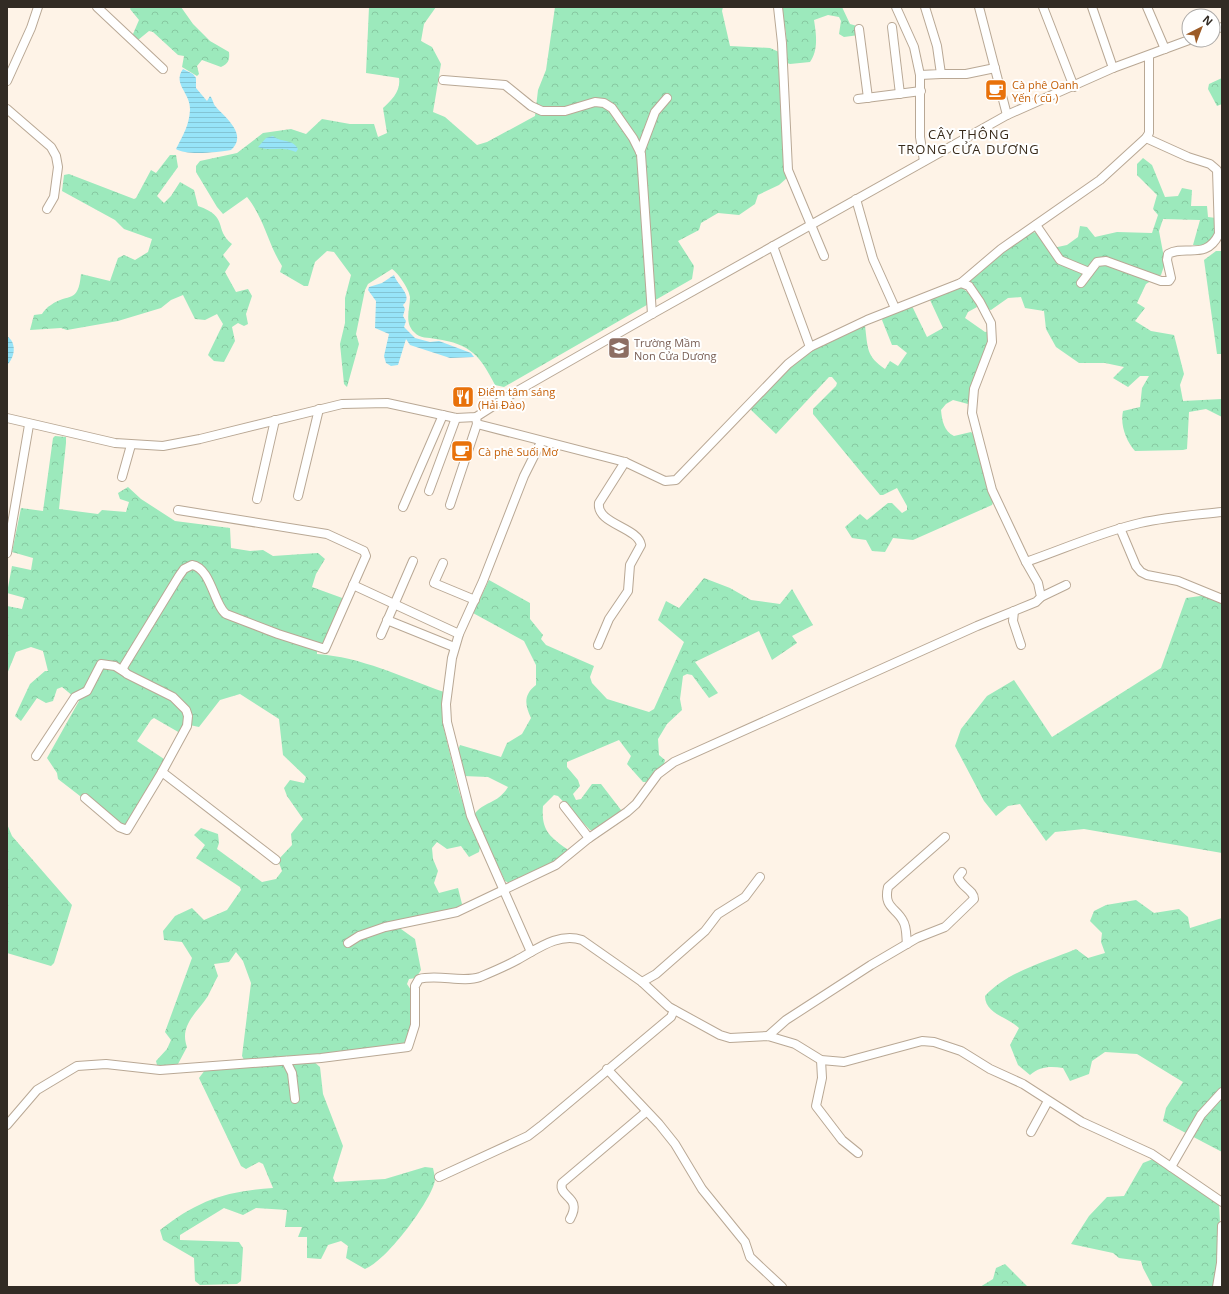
<svg xmlns="http://www.w3.org/2000/svg" width="1229" height="1294" font-family="'Open Sans',sans-serif">
<defs>
<pattern id="forest-crowns" width="20" height="18" patternUnits="userSpaceOnUse"><rect width="20" height="18" fill="#9ce9bc"/><path d="M2 6a3 3 0 1 1 6 0M12 15a3 3 0 1 1 6 0" fill="none" stroke="#87c8a1"/></pattern>
<pattern id="water-rules" width="6" height="5" patternUnits="userSpaceOnUse"><rect width="6" height="5" fill="#97e4f8"/><path d="M0 2.5h6" fill="none" stroke="#83c4d4"/></pattern>
</defs>
<rect width="100%" height="100%" fill="#fef3e7"/>
<g fill="url(#forest-crowns)">
<path d="M 131,7 L 181,7 L 193,24 L 210,41 L 229,52 C 230,60 228,64 221,67 L 202,60 L 197,66 L 199,74 L 197,76 L 182,67 L 184,56 L 178,55 L 153,32 L 149,31 L 138,40 L 133,38 L 133,34 L 139,20 L 130,9 Z"/>
<path d="M 369,7 L 436,7 L 424,24 L 421,41 L 432,47 L 441,64 L 433,112 L 445,117 L 477,145 L 487,142 L 535,116 L 538,90 L 546,70 L 555,7 L 723,7 L 722,11 L 730,46 L 770,48 L 779,52 L 788,177 L 779,185 L 758,195 L 755,204 L 739,215 L 718,213 L 701,223 L 699,230 L 678,241 L 694,266 L 692,279 L 504,387 L 495,385 C 480,356 471,344 436,339 C 428,337 420,339 414,332 C 404,322 410,309 410,297 C 409,289 399,274 392,269 L 368,284 L 365,290 L 356,334 L 359,344 L 347,387 L 344,384 L 340,344 L 345,323 L 345,298 L 351,275 L 334,252 L 327,251 L 315,262 L 308,286 L 304,286 L 280,272 L 282,266 C 268,244 264,218 247,197 L 223,214 L 217,207 L 196,172 L 196,166 L 200,161 L 237,153 L 263,133 L 291,129 L 306,134 L 322,119 L 350,124 L 374,124 L 378,137 L 387,133 L 383,108 C 392,100 401,91 399,78 L 366,73 Z"/>
<path d="M 781,7 L 842,7 L 850,24 L 857,26 L 859,35 L 844,37 L 839,34 L 841,21 L 839,17 L 828,15 L 814,20 C 816,33 819,50 810,62 L 790,64 L 787,63 L 786,33 Z"/>
<path d="M 1222,78 L 1222,104 L 1217,106 L 1208,89 L 1209,84 Z"/>
<path d="M 170,155 L 176,155 L 178,167 L 157,196 L 164,203 L 171,196 L 180,182 L 194,190 L 198,206 C 230,217 213,229 232,244 L 223,255 L 230,264 L 225,272 L 236,292 L 248,289 L 252,296 L 246,314 L 248,324 L 244,326 L 238,323 L 232,327 L 235,341 L 224,362 L 214,361 L 208,355 L 223,324 L 217,314 L 205,320 L 195,319 L 183,295 L 171,300 L 161,308 L 118,321 L 67,330 L 61,328 L 30,330 L 34,315 L 42,314 C 44,311 47,307 51,305 C 69,292 78,305 81,274 L 110,281 L 118,258 L 124,255 L 135,260 L 148,252 L 152,239 L 124,229 L 115,220 L 62,191 L 64,175 L 69,174 L 134,199 L 136,198 L 151,170 L 156,173 Z"/>
<path d="M 1143,158 L 1152,165 L 1165,197 L 1178,196 L 1182,188 L 1192,190 L 1191,206 L 1207,206 L 1208,217 L 1216,218 C 1216,234 1214,249 1193,245 L 1200,220 L 1163,219 L 1159,231 L 1165,263 L 1161,275 L 1146,284 L 1137,303 L 1145,308 L 1135,321 L 1151,331 L 1174,335 L 1184,374 L 1180,385 L 1183,401 L 1222,399 L 1222,417 L 1206,409 L 1189,412 L 1187,449 L 1183,450 L 1135,451 C 1126,441 1120,425 1123,411 L 1140,407 L 1142,388 L 1149,376 L 1140,376 L 1128,387 L 1113,378 L 1124,367 L 1105,363 L 1079,363 L 1056,347 L 1046,329 L 1044,311 L 1025,308 L 1021,297 L 1008,298 L 991,310 L 987,309 L 969,284 L 969,281 L 980,273 L 994,259 L 1032,232 L 1038,233 L 1048,249 L 1067,245 L 1078,237 L 1080,226 L 1087,227 L 1095,237 L 1117,232 L 1152,233 L 1158,215 L 1153,209 L 1157,195 L 1137,175 L 1137,164 Z"/>
<path d="M 1216,251 L 1222,251 L 1222,354 L 1217,354 L 1204,260 Z"/>
<path d="M 961,287 C 967,292 977,298 977,307 L 968,312 L 965,318 L 985,332 L 990,331 L 990,336 L 970,403 L 968,404 L 953,400 L 946,404 L 941,410 C 942,421 944,431 954,436 L 971,432 L 974,435 L 994,500 L 992,505 L 913,540 L 893,538 L 885,552 L 872,551 L 866,540 L 852,538 L 845,527 L 860,514 L 867,520 L 888,503 L 892,503 L 902,513 L 907,510 L 907,506 L 897,488 L 883,495 L 880,495 L 813,414 L 813,409 L 836,386 L 837,383 L 832,377 L 829,377 L 776,434 L 750,409 L 750,407 L 810,349 L 860,326 L 865,326 C 868,348 866,356 885,369 L 890,361 L 898,366 L 907,353 L 897,345 L 892,345 L 882,320 L 884,316 L 912,306 L 927,337 L 943,328 L 930,300 L 931,297 Z"/>
<path d="M 55,436 L 66,437 L 66,443 L 59,509 L 98,514 L 102,510 L 126,512 L 129,502 L 120,499 L 118,493 L 128,487 L 141,499 L 175,521 L 230,528 L 231,548 L 250,551 L 263,550 L 273,556 L 318,553 L 325,559 L 316,574 L 312,587 L 345,599 L 324,646 L 317,651 L 317,654 C 361,657 402,677 444,692 L 445,695 L 443,725 L 459,791 L 471,828 L 480,847 L 479,852 L 469,857 L 461,846 L 447,849 L 437,842 L 432,848 L 433,859 L 438,871 L 434,883 L 439,893 L 458,888 L 462,904 L 460,908 L 401,923 L 401,929 L 415,939 L 421,970 L 416,978 L 409,979 L 407,984 L 413,993 L 414,1013 L 408,1044 L 320,1057 L 244,1060 L 242,1056 L 251,983 L 243,961 L 236,952 L 229,962 L 214,964 L 218,976 C 214,983 211,990 208,996 C 197,1013 179,1025 187,1047 L 178,1064 L 168,1066 L 157,1065 L 156,1061 L 167,1049 L 171,1040 L 165,1032 L 192,958 L 182,942 L 164,940 L 163,931 L 175,916 L 192,908 L 204,920 L 227,910 L 241,890 L 240,887 L 196,858 L 205,845 L 194,835 L 201,828 L 218,834 L 219,843 L 217,849 L 262,882 L 276,879 L 282,871 L 278,860 L 292,845 L 291,834 L 303,819 L 287,796 L 284,788 L 290,780 L 304,783 L 306,777 L 283,755 L 279,719 L 240,694 L 220,700 L 199,727 L 185,724 L 180,733 L 154,718 L 151,720 L 137,741 L 164,759 L 165,762 L 125,829 L 86,797 L 80,796 L 58,779 L 57,773 L 47,758 L 79,701 L 62,687 L 57,689 L 53,701 L 46,703 L 37,698 L 21,721 L 15,716 L 30,684 L 45,671 L 48,671 L 43,651 L 31,647 L 16,652 L 7,674 L 7,606 L 22,609 L 25,598 L 7,593 L 12,566 L 31,570 L 33,558 L 12,552 L 21,508 L 43,511 L 53,438 Z"/>
<path d="M 704,578 L 730,588 L 751,600 L 780,604 L 792,589 L 813,625 L 792,636 L 797,643 L 772,660 L 759,631 L 695,662 L 718,693 L 709,698 L 692,675 L 687,674 L 683,676 L 680,699 L 682,710 L 667,724 L 658,739 L 659,755 L 665,760 L 664,764 L 646,782 L 643,782 L 627,764 L 631,756 L 619,740 L 567,762 L 567,767 L 578,780 L 580,786 L 573,794 L 576,800 L 581,799 L 592,784 L 601,784 L 621,810 L 620,813 L 596,830 L 590,830 L 558,796 L 554,795 L 543,806 C 541,830 549,836 567,849 L 567,852 L 552,864 L 511,884 L 505,881 L 474,815 C 483,801 497,805 508,787 L 488,777 L 463,776 L 458,750 L 460,745 L 501,757 L 507,743 L 522,734 L 531,718 C 525,705 523,695 536,685 L 536,665 L 524,641 L 473,613 L 489,580 L 530,603 L 530,619 L 543,635 L 541,639 L 546,645 L 594,666 L 590,677 L 592,683 L 607,699 L 649,712 L 654,709 L 684,642 L 658,620 L 666,601 L 679,608 Z"/>
<path d="M 1222,593 L 1222,853 L 1084,829 L 1055,832 L 1046,841 L 1020,804 L 1008,806 L 996,816 L 984,801 L 955,746 L 961,729 L 987,696 L 1014,680 L 1052,737 L 1161,668 L 1186,598 Z"/>
<path d="M 7,824 L 12,836 L 72,905 L 54,963 L 51,966 L 7,953 Z"/>
<path d="M 1136,900 L 1154,913 L 1179,909 L 1188,917 L 1190,928 L 1222,918 L 1222,1152 L 1163,1121 L 1166,1108 L 1183,1082 L 1137,1054 L 1105,1052 L 1092,1061 L 1089,1074 L 1070,1081 L 1063,1068 C 1051,1066 1040,1066 1030,1075 L 1018,1065 L 1010,1045 L 1019,1028 C 1008,1017 985,1014 985,996 C 1008,971 1046,962 1076,949 L 1088,958 L 1105,953 L 1101,942 L 1102,933 L 1090,921 L 1094,911 L 1106,905 Z"/>
<path d="M 313,1061 L 320,1067 L 323,1094 L 343,1146 L 333,1178 L 335,1182 L 385,1179 L 425,1167 L 433,1168 C 434,1173 436,1179 434,1184 C 427,1206 386,1261 365,1269 L 346,1258 L 348,1246 L 341,1241 L 328,1245 L 321,1259 L 307,1258 L 307,1237 L 298,1237 L 302,1227 L 285,1227 L 287,1210 L 256,1208 L 243,1215 L 224,1208 L 180,1235 L 180,1240 L 239,1242 L 243,1248 L 241,1281 L 237,1284 L 200,1285 L 195,1281 L 194,1258 L 163,1240 L 160,1230 C 197,1201 225,1191 273,1188 L 263,1164 L 259,1162 L 246,1169 L 241,1166 L 199,1078 L 205,1070 L 273,1066 Z"/>
<path d="M 1153,1159 L 1219,1204 L 1221,1242 L 1216,1287 L 1153,1287 L 1143,1268 L 1141,1261 L 1119,1258 L 1113,1253 L 1071,1244 L 1089,1216 L 1107,1197 L 1124,1196 L 1143,1163 Z"/>
<path d="M 1005,1264 L 1028,1287 L 980,1287 L 993,1279 L 996,1268 Z"/>
</g>
<g fill="url(#water-rules)">
<path d="M 183,69 L 193,74 L 196,78 L 196,88 L 207,101 L 210,96 C 213,99 213,104 216,107 C 226,118 248,135 231,150 C 219,152 186,156 176,149 C 183,135 189,126 190,110 C 191,93 172,84 183,69 Z"/>
<path d="M 273,136 C 281,143 292,138 298,149 L 296,152 C 281,145 270,152 258,147 L 266,138 Z"/>
<path d="M 394,275 C 397,285 414,296 403,305 L 405,309 L 403,316 L 406,321 L 404,327 L 415,338 L 430,342 L 439,341 L 471,353 L 474,357 L 450,358 L 410,345 L 406,339 L 398,365 L 391,366 L 386,363 L 384,356 L 389,334 L 375,328 L 376,301 L 368,290 L 369,287 L 382,283 Z"/>
<path d="M 7,336 C 17,343 15,357 7,365 Z"/>
</g>
<g fill="none" stroke-linecap="round" stroke-linejoin="round">
<g stroke="#b9a895" stroke-width="10">
<g id="minor">
<path d="M 97,7 L 163,69"/>
<path d="M 778,7 L 782,43 L 788,170 L 824,256"/>
<path d="M 896,7 L 914,47 L 920,75 L 920,137 L 924,161"/>
<path d="M 979,7 L 1007,115"/>
<path d="M 1043,7 L 1074,87"/>
<path d="M 1092,7 L 1113,68"/>
<path d="M 1147,7 L 1165,49"/>
<path d="M 892,27 L 900,94"/>
<path d="M 859,29 L 868,98"/>
<path d="M 1213,30 L 1222,27"/>
<path d="M 941,74 L 966,74 L 995,68"/>
<path d="M 920,75 L 941,74 L 937,46 L 925,7"/>
<path d="M 443,80 L 505,85 L 531,106 L 542,111 L 565,111 L 595,102 L 604,103 L 612,108 L 633,138 L 641,154 L 652,314"/>
<path d="M 7,81 L 31,28 L 38,7"/>
<path d="M 858,99 L 921,91"/>
<path d="M 7,109 L 51,147 L 56,156 L 58,167 L 54,197 L 47,209"/>
<path d="M 640,152 L 655,112 L 667,98"/>
<path d="M 856,199 L 873,259 L 895,308"/>
<path d="M 1036,225 L 1060,260 L 1089,272"/>
<path d="M 773,246 L 810,347"/>
<path d="M 961,283 L 969,286 L 980,302 L 991,323 L 992,342 L 974,389 L 972,413 L 992,490 L 1026,562 C 1064,549 1101,532 1140,523 C 1167,517 1195,515 1222,512"/>
<path d="M 1081,283 L 1097,262 L 1106,261 L 1161,281 L 1169,281 L 1171,278 L 1167,260 L 1168,254 C 1185,244 1206,261 1219,234 L 1217,170 L 1210,164 L 1188,157 L 1146,138"/>
<path d="M 476,417 L 477,424 L 625,462 L 665,481 L 676,480 L 788,364 L 810,347 L 867,320 L 961,283 L 1001,249 L 1100,180 L 1146,138 L 1149,133 L 1149,56"/>
<path d="M 7,418 L 115,443 L 163,446 L 200,439 L 342,404 L 387,403 L 456,418 L 476,417 L 512,394 L 652,314 L 1007,115 L 1113,68 L 1189,40"/>
<path d="M 122,477 L 131,445"/>
<path d="M 429,491 L 456,418"/>
<path d="M 298,496 L 319,409"/>
<path d="M 257,499 L 275,420"/>
<path d="M 450,505 L 477,424"/>
<path d="M 403,507 L 443,415"/>
<path d="M 178,510 L 327,534 L 364,551 L 366,556 L 325,649 L 278,634 L 226,614 C 214,605 211,568 192,565 L 184,569 L 179,576 L 124,666 L 123,670 L 127,674 L 173,697 L 186,710 L 188,716 L 187,726 L 162,772 L 276,860"/>
<path d="M 1120,528 L 1136,566 L 1141,572 L 1147,575 L 1178,581 L 1222,599"/>
<path d="M 7,553 L 29,425"/>
<path d="M 443,563 L 434,583 L 475,600"/>
<path d="M 353,585 L 459,634"/>
<path d="M 1041,597 L 1066,585"/>
<path d="M 1014,611 L 1013,621 L 1021,645"/>
<path d="M 387,620 L 454,647"/>
<path d="M 381,635 L 413,561"/>
<path d="M 598,645 L 609,619 L 628,591 L 630,565 L 641,545 C 638,527 596,524 599,503 L 625,462"/>
<path d="M 36,756 L 75,697 L 87,691 L 101,664 L 115,666 L 126,673"/>
<path d="M 85,798 L 119,827 L 127,830 L 162,772"/>
<path d="M 564,806 L 589,838"/>
<path d="M 348,943 L 359,936 L 385,927 L 457,912 L 556,865 L 589,838 L 627,812 L 636,804 L 658,774 L 674,762 L 977,626 L 1036,602 L 1041,597 L 1038,583 L 1026,562"/>
<path d="M 907,944 C 906,937 907,927 903,921 C 897,908 883,908 888,887 L 945,837"/>
<path d="M 531,952 L 471,816 L 447,722 L 446,704 L 452,658 L 459,634 L 483,581 L 524,476 L 541,442"/>
<path d="M 642,982 L 656,974 L 705,931 L 718,914 L 745,897 L 760,877"/>
<path d="M 768,1036 L 786,1020 L 871,965 L 917,938 L 945,927 L 974,899 C 974,890 961,887 958,877 L 962,872"/>
<path d="M 821,1060 L 822,1078 L 816,1106 L 842,1140 L 858,1153"/>
<path d="M 286,1061 L 292,1073 L 295,1099"/>
<path d="M 607,1069 L 659,1124 L 675,1144 L 702,1189 L 745,1242 L 750,1257 L 782,1287"/>
<path d="M 7,1125 L 37,1090 L 77,1066 L 106,1064 L 160,1070 L 321,1058 L 408,1047 L 415,1025 L 415,986 L 419,979 C 438,974 463,983 480,977 C 492,972 506,966 517,960 C 536,950 558,932 582,940 L 642,982 L 669,1007 L 720,1035 L 730,1038 L 768,1036 L 795,1044 L 821,1060 L 844,1062 L 922,1041 L 934,1042 L 961,1051 L 990,1069 L 1023,1084 L 1082,1122 L 1152,1154 L 1222,1202"/>
<path d="M 1031,1132 L 1048,1101"/>
<path d="M 1171,1167 L 1201,1115 L 1222,1092"/>
<path d="M 439,1177 L 528,1136 L 541,1126 L 671,1017 L 674,1010"/>
<path d="M 570,1219 C 583,1196 558,1198 562,1183 L 646,1112"/>
<path d="M 1217,1287 L 1221,1263 L 1222,1226"/>
</g>
</g>
<use href="#minor" stroke="#fff" stroke-width="8"/>
</g>
<defs>
<g id="cafe-square" transform="scale(1.15)"><rect x="-9" y="-9" width="18" height="18" rx="4" fill="#e8710a" stroke="#fff"/><path d="M-5.5-4.5H6V0H3Q3 3.5 0 3.5H-2.5Q-5.5 3.5-5.5 0ZM3-3.2v2h1.7v-2ZM-6 4.5H4V6H-6Z" fill="#fff"/></g>
<g id="school-square" transform="scale(1.15)"><rect x="-9" y="-9" width="18" height="18" rx="4" fill="#8d6e63" stroke="#fff"/><path d="M0-5L7-2L0 1L-7-2ZM-4 1L0 2.5L4 1V4Q0 6-4 4Z" fill="#fff"/></g>
<g id="restaurant-square" transform="scale(1.15)"><rect x="-9" y="-9" width="18" height="18" rx="4" fill="#e8710a" stroke="#fff"/><path d="M-5-6h1v4h1v-4h1v4h1v-4h1v5L-1.5 .5V6h-2V.5L-5-1ZM5-6V6H3V1.5H1.5Q1.5-4 5-6Z" fill="#fff"/></g>
</defs>
<g fill-rule="evenodd">
<use href="#cafe-square" x="996" y="90"/>
<use href="#school-square" x="619" y="348"/>
<use href="#restaurant-square" x="463" y="397"/>
<use href="#cafe-square" x="462" y="451"/>
</g>
<g text-anchor="middle" dominant-baseline="central" stroke-width="4" stroke-linejoin="round" paint-order="stroke">
<g font-size="11" fill="#c56008" stroke="#fff" text-anchor="start">
<text x="1012" y="84">Cà phê Oanh<tspan x="1012" dy="13">Yến ( cũ )</tspan></text>
<text x="478" y="391">Điểm tâm sáng<tspan x="478" dy="13">(Hải Đào)</tspan></text>
<text x="478" y="451">Cà phê Suối Mơ</text>
</g>
<g font-size="11" fill="#785e54" stroke="#fff" text-anchor="start">
<text x="634" y="342">Trường Mầm<tspan x="634" dy="13">Non Cửa Dương</tspan></text>
</g>
<g font-size="13" letter-spacing="1" fill="#382a1a" stroke="#fff">
<text x="969" y="134">CÂY THÔNG<tspan x="969" dy="15">TRONG CỬA DƯƠNG</tspan></text>
</g>
</g>
<rect width="1229" height="1294" fill="none" stroke="#322b24" stroke-width="16"/>
<g transform="translate(1201 28) rotate(42)"><circle r="19" fill="#ffffff" stroke="#adaaa7"/>
<path d="M0-3L7 15L0 10L-7 15Z" fill="#9c5b27"/>
<text y="-6" font-size="11" font-weight="bold" text-anchor="middle" fill="#322b24">N</text>
</g>
</svg>
